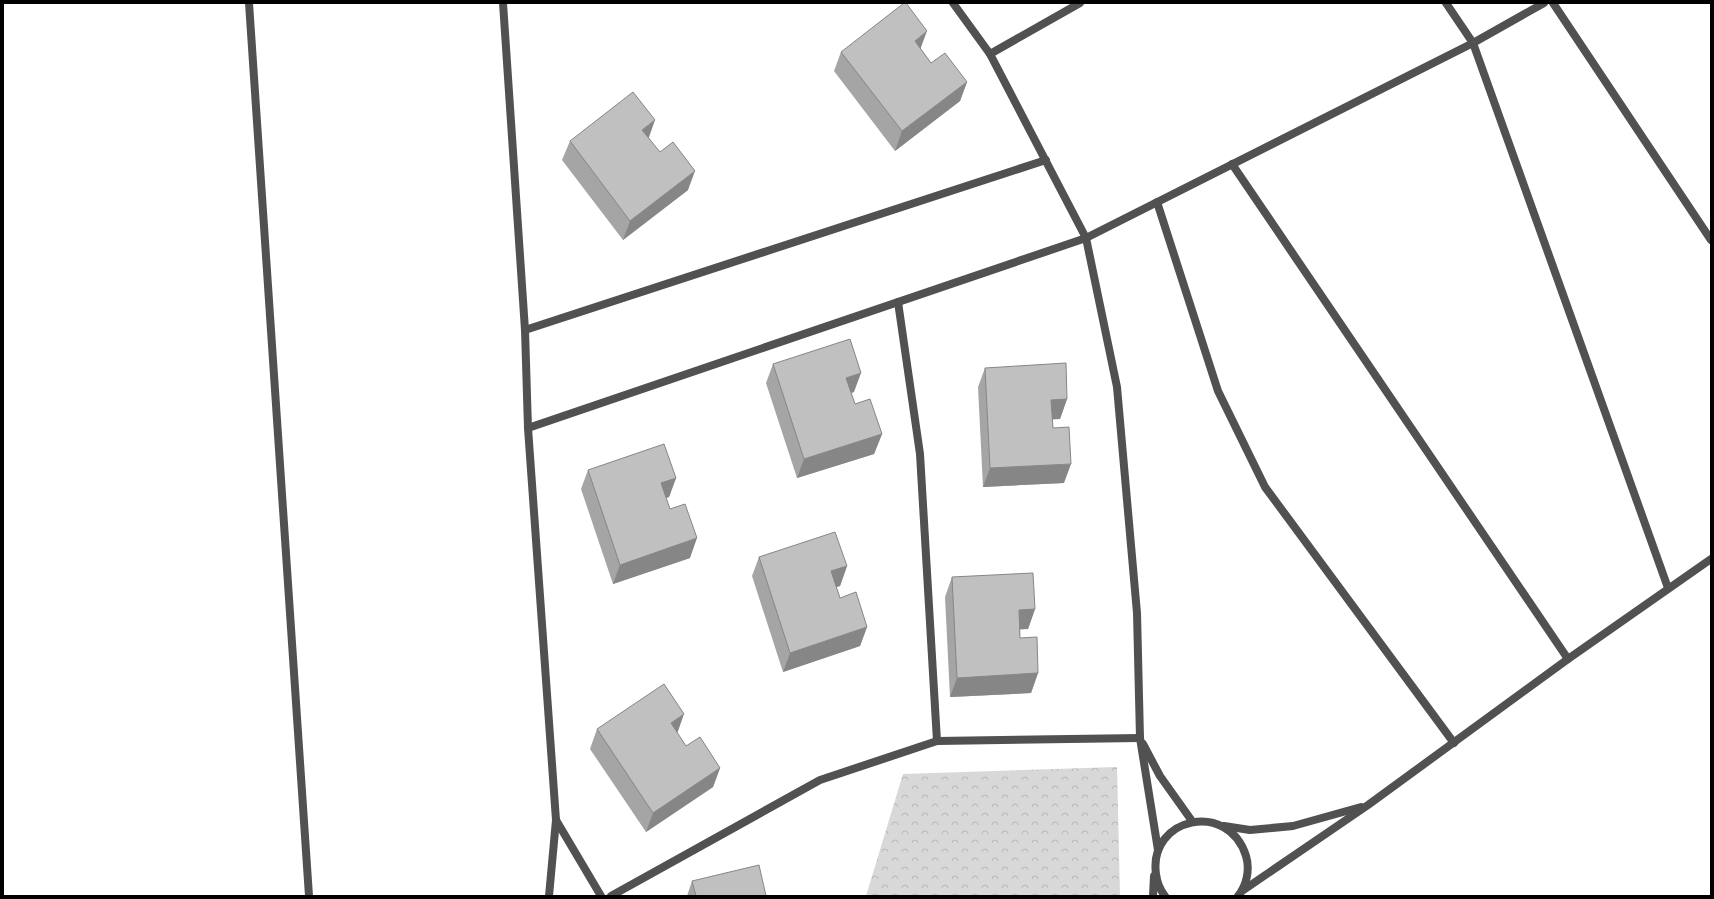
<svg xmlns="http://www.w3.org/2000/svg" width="1714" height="899" font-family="Arial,sans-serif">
<defs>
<pattern id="forest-crowns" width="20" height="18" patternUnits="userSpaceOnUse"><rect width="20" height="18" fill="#d8d8d8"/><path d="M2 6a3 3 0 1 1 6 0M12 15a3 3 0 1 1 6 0" fill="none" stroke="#b8b8b8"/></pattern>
</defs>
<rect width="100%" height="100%" fill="#fff"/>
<path fill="url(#forest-crowns)" d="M 1117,767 L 1120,896 L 866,896 L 903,774 Z"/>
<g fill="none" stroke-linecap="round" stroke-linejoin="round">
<g stroke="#515151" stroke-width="8">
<path d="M 249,3 L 309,896"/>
<path d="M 503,3 L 525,330 L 528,428 L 556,820 L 601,896"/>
<path d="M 953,3 L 990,54 L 1086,238 L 1117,387 L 1137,613 L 1140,738 L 1158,850"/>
<path d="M 1446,3 L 1473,43 L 1668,588"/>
<path d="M 1553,3 L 1711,240"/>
<path d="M 990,54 L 1080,3"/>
<path d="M 1232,164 L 1568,659"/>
<path d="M 1157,202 L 1218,391 L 1265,487 L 1454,743"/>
<path d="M 898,302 L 920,454 L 937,741"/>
<path d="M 525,330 L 1046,160"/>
<path d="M 528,428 L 1086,238 L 1473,43 L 1544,3"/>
<path d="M 1143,744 L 1160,776 L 1192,821"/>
<path d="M 1224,826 L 1250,830 L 1293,826 L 1361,807"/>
<path d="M 1242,891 L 1368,805 L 1568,659 L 1711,559"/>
<path d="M 549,896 L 556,820"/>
<path d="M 611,896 L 820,780 L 937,741 L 1140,738"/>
<path d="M 1153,896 L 1154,876"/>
<path d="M 1165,896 C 1160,890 1157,882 1156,874 C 1148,817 1229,800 1246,856 C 1250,869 1247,885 1238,896"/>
</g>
</g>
<g fill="#a5a5a5">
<path d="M 921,49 L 931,63 L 967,82 L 960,101 L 895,151 L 834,71 L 841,52 Z"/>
<path d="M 649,138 L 688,190 L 623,240 L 562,160 L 570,141 Z"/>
<path d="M 773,364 L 854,392 L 851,393 L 855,404 L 882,434 L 874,454 L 797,478 L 766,383 Z"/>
<path d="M 985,368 L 1067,399 L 1060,419 L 1052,419 L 1053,428 L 1064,483 L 983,487 L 978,387 Z"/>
<path d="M 588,470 L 676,478 L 669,497 L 666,498 L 670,509 L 690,558 L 613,584 L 581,489 Z"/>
<path d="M 759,557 L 847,566 L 840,586 L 836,587 L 840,598 L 867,627 L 860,646 L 783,672 L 752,576 Z"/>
<path d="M 952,577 L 1035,609 L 1028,629 L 1020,629 L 1020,638 L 1038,673 L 1031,693 L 950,697 L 945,597 Z"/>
<path d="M 597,729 L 677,733 L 686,746 L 720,768 L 713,787 L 646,832 L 590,749 Z"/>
<path d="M 692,881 L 766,896 L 687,896 Z"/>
</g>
<g fill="#868686">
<path d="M 927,31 L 920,50 L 915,41 Z"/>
<path d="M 967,82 L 960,101 L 895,151 L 902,131 Z"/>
<path d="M 655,120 L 648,140 L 642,130 Z"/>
<path d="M 695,171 L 688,190 L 623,240 L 630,221 Z"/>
<path d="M 861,373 L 854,392 L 839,397 L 846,378 Z"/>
<path d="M 1067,399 L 1060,419 L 1044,420 L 1051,400 Z"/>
<path d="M 882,434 L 874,454 L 797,478 L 804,459 Z"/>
<path d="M 1071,464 L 1064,483 L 983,487 L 990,468 Z"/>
<path d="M 676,478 L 669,497 L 654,502 L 661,483 Z"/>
<path d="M 697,538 L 690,558 L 613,584 L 620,565 Z"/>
<path d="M 847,566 L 840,586 L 824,591 L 831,571 Z"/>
<path d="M 1035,609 L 1028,629 L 1012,630 L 1019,610 Z"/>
<path d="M 867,627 L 860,646 L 783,672 L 790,653 Z"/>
<path d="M 1038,673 L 1031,693 L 950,697 L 957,678 Z"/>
<path d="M 684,714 L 677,734 L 671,723 Z"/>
<path d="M 720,768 L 713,787 L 646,832 L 653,813 Z"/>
</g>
<g fill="#c0c0c0" stroke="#868686">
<path d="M 904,3 L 906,3 L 927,31 L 915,41 L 931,63 L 945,53 L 967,82 L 902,131 L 841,52 Z"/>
<path d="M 633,92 L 655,120 L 642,130 L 660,152 L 673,142 L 695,171 L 630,221 L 570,141 Z"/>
<path d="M 850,339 L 861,373 L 846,378 L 855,404 L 870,399 L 882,434 L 804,459 L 773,364 Z"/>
<path d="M 1066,363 L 1067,399 L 1051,400 L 1053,428 L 1069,427 L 1071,464 L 990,468 L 985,368 Z"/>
<path d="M 664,444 L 676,478 L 661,483 L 670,509 L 685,504 L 697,538 L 620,565 L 588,470 Z"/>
<path d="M 835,532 L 847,566 L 831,571 L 840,598 L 856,592 L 867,627 L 790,653 L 759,557 Z"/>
<path d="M 1033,573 L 1035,609 L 1019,610 L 1020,638 L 1037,637 L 1038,673 L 957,678 L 952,577 Z"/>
<path d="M 664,684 L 684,714 L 671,723 L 686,746 L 700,737 L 720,768 L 653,813 L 597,729 Z"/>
<path d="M 759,865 L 766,896 L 696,896 L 692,881 Z"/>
</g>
<rect width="1714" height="899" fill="none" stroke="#000000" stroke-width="8"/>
</svg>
